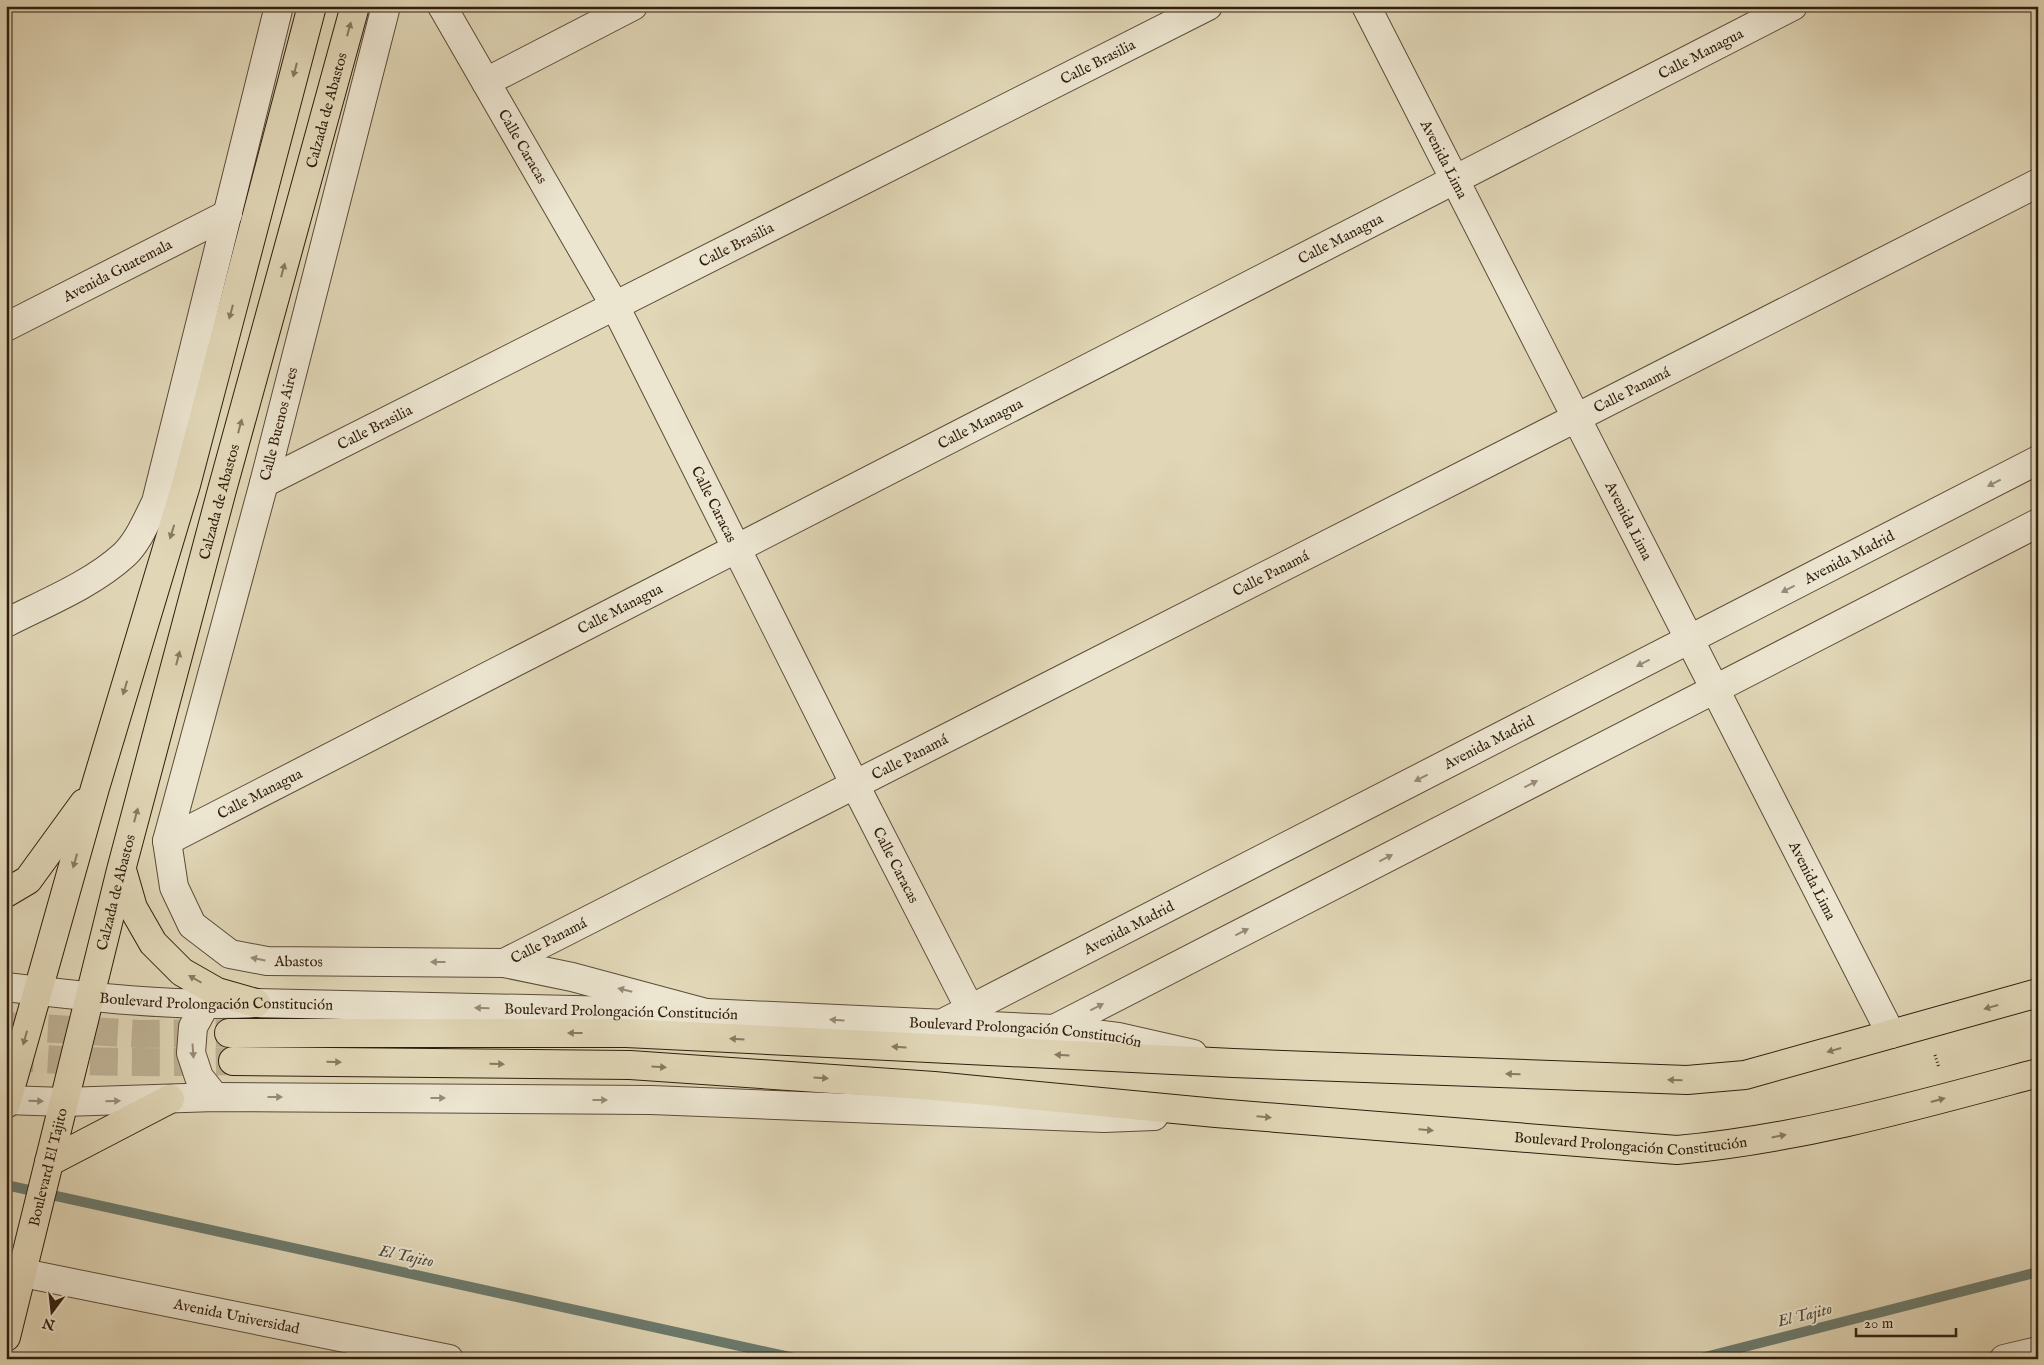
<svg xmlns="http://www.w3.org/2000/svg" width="2044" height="1365" font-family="'IM FELL English',serif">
<rect width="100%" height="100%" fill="#e1d7b7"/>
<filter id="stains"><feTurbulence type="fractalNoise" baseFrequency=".004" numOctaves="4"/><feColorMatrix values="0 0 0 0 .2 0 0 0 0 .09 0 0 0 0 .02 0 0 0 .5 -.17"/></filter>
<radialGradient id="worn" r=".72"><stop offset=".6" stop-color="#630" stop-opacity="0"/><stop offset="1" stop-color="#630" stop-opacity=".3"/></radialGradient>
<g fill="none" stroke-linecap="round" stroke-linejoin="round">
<g stroke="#6c7b6e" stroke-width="10">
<path d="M 6,1185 L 799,1359"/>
<path d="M 1697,1359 L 2038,1272"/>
</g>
<g stroke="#beb295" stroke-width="28" stroke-dasharray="28 14" stroke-linecap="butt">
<path d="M 6,1026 L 139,1034 L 229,1033"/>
<path d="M 6,1056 C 82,1063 157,1063 233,1061"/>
</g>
<g stroke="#5c4c38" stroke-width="30">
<g id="minor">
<path id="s1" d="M 386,6 L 264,483 L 167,841 L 174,887 L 192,925 L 230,954 L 267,961 L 504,963 L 572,977 L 706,1013"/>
<path id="s2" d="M 442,6 L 615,306 L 855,785 L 970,1009"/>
<path id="s3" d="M 1366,6 L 1891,1034"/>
<path d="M 486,82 L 633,6"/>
<path id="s4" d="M 6,327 L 228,214"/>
<path id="s5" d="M 264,483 L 1208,6"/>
<path d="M 6,623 C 45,603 91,585 124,555 C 138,542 147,520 156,502 L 279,6"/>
<path id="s6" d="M 167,841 L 1793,6"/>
<path id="s7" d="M 504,963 L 2038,183"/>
<path id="s8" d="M 6,987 C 89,997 172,1007 256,1003 L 706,1013 L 1054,1029 L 1118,1037 L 1193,1054"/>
<path d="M 205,1005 L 193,1027 L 191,1053 L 199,1077 L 215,1097"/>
<path id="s9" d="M 941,1024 L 2038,460"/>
<path d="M 1054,1029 L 2038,523"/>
<path d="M 6,1100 L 64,1102 L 215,1097 L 651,1100 L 1104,1118 L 1154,1116"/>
<path id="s10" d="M 23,1273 L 449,1359"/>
<path d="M 2004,1359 L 2038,1351"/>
</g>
</g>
<g stroke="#301d0e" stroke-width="30">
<g id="major">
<path d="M 122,870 L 133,908 L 153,943 L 182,972 L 217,992 L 256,1003"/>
<path d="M 6,893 L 28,880 L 84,803"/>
<path d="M 229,1033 L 626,1033 L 1233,1063 L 1687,1080 L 1745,1075 L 2038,993"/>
<path id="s11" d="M 233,1061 L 630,1065 L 934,1086 L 1216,1113 L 1677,1150 C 1800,1139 1919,1105 2038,1073"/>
<path d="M 6,1104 L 95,788 L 186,485 L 312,6"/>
<path d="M 49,1162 L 170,1099"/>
<path id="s12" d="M 6,1337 L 121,870 L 222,490 L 355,6"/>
</g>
</g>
<path stroke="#301d0e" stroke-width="3" stroke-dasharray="1 2.5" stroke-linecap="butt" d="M 1935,1055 L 1939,1068"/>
<use href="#minor" stroke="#ece5d0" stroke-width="28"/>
<use href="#major" stroke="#e1d7b7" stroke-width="28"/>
</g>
<defs><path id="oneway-solid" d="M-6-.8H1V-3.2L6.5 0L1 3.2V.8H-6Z" transform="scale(1.25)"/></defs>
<g fill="#887a62">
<use href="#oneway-solid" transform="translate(349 29) rotate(-75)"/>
<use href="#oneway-solid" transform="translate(295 70) rotate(105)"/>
<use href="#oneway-solid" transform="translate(283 270) rotate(-75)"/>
<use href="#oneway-solid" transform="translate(231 312) rotate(105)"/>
<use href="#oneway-solid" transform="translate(240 426) rotate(-75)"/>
<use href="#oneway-solid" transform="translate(172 532) rotate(107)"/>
<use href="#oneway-solid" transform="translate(178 658) rotate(-75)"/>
<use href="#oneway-solid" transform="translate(125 688) rotate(107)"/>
<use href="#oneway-solid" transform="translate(136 815) rotate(-75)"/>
<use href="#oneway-solid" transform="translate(75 861) rotate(106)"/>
<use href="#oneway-solid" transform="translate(195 979) rotate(-150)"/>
<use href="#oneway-solid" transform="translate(1991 1007) rotate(164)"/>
<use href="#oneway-solid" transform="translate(575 1033) rotate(180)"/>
<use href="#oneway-solid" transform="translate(25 1038) rotate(106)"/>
<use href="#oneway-solid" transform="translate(737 1039) rotate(-177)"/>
<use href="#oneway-solid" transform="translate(899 1047) rotate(-177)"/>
<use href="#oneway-solid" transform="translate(1834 1050) rotate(164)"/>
<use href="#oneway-solid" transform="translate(1062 1055) rotate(-177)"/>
<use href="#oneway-solid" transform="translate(334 1062) rotate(1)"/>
<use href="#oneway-solid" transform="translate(497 1064) rotate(1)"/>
<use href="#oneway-solid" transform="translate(659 1067) rotate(4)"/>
<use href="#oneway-solid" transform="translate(1513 1074) rotate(-178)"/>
<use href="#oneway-solid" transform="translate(821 1078) rotate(4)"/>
<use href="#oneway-solid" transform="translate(1675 1080) rotate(-178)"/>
<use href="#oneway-solid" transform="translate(1938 1100) rotate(-15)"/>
<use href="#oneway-solid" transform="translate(1264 1117) rotate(5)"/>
<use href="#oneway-solid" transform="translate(1426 1130) rotate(5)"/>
<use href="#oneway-solid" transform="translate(1779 1136) rotate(-11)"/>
</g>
<g fill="#978b79">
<use href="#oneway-solid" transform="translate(1994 483) rotate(153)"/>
<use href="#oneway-solid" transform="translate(1788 589) rotate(153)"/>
<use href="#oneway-solid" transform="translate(1643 663) rotate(153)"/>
<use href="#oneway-solid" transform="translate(1421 778) rotate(153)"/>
<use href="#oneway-solid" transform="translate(1531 784) rotate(-27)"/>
<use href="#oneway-solid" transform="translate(1386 858) rotate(-27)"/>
<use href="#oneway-solid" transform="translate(1242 932) rotate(-27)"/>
<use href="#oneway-solid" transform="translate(258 959) rotate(-169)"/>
<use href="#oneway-solid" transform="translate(438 962) rotate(-180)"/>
<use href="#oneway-solid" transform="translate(625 990) rotate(-166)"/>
<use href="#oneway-solid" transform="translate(1097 1007) rotate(-27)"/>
<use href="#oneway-solid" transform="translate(482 1008) rotate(-179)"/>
<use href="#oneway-solid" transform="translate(837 1020) rotate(-177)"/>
<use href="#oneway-solid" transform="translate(193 1051) rotate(86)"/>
<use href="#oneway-solid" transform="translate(275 1097)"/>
<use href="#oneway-solid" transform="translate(438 1098)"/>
<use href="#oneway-solid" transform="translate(600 1100)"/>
<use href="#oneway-solid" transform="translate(36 1101) rotate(2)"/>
<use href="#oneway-solid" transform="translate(113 1101) rotate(-1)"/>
</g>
<g text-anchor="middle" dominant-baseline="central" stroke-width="4" stroke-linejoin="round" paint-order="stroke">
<g font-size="15" fill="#301d0e" stroke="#ece5d0">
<text stroke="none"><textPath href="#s6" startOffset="1724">Calle Managua</textPath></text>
<text stroke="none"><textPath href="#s5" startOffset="934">Calle Brasilia</textPath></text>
<text stroke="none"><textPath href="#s12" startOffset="1268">Calzada de Abastos</textPath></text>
<text stroke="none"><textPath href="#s2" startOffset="162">Calle Caracas</textPath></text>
<text stroke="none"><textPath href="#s3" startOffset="172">Avenida Lima</textPath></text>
<text stroke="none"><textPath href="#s6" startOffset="1319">Calle Managua</textPath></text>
<text stroke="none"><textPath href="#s5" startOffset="529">Calle Brasilia</textPath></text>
<text stroke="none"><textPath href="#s4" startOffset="125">Avenida Guatemala</textPath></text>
<text stroke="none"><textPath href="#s7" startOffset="1265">Calle Panamá</textPath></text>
<text stroke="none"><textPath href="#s6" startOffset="914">Calle Managua</textPath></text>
<text transform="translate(279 424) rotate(-76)">Calle Buenos Aires</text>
<text stroke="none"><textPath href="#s5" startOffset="124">Calle Brasilia</textPath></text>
<text stroke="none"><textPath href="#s12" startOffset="862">Calzada de Abastos</textPath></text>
<text stroke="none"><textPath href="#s2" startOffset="568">Calle Caracas</textPath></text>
<text stroke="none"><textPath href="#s3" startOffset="578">Avenida Lima</textPath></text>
<text stroke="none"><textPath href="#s9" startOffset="1021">Avenida Madrid</textPath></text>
<text stroke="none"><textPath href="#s7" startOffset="860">Calle Panamá</textPath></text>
<text stroke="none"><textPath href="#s6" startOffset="509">Calle Managua</textPath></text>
<text stroke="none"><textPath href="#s9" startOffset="616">Avenida Madrid</textPath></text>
<text stroke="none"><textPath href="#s7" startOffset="455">Calle Panamá</textPath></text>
<text stroke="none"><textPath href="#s6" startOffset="104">Calle Managua</textPath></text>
<text stroke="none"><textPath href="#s2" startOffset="972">Calle Caracas</textPath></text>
<text stroke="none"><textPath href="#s3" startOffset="982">Avenida Lima</textPath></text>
<text stroke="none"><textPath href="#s12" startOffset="458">Calzada de Abastos</textPath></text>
<text stroke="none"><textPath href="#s9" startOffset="211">Avenida Madrid</textPath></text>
<text stroke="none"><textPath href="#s7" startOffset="50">Calle Panamá</textPath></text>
<text stroke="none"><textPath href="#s1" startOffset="1069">Abastos</textPath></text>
<text stroke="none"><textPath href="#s8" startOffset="211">Boulevard Prolongación Constitución</textPath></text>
<text stroke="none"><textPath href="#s8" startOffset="616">Boulevard Prolongación Constitución</textPath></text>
<text stroke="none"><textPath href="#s8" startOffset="1021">Boulevard Prolongación Constitución</textPath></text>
<text stroke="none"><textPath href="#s11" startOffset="1401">Boulevard Prolongación Constitución</textPath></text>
<text stroke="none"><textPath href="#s12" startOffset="175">Boulevard El Tajito</textPath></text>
<text stroke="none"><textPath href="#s10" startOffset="218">Avenida Universidad</textPath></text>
</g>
<g font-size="16" font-style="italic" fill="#4e4c3e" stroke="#ece5d0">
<text transform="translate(406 1257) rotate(12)">El Tajito</text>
<text transform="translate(1805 1316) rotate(-14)">El Tajito</text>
</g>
</g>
<rect width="2044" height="1365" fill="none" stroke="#e1d7b7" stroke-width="25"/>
<rect x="8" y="8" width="2029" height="1350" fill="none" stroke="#301d0e" stroke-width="2.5"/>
<rect x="12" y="12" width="2019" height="1340" fill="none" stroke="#301d0e"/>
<g transform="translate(52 1312) rotate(195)" stroke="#ece5d0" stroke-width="4" paint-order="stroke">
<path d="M0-4L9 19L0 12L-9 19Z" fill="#301d0e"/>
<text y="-8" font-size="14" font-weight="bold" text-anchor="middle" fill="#301d0e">N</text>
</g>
<path d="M1856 1328v8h100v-8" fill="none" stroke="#301d0e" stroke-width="2.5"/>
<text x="1864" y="1328" font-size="15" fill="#301d0e" stroke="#ece5d0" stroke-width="4" paint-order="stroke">20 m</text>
<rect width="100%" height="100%" filter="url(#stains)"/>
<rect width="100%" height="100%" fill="url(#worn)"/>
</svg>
